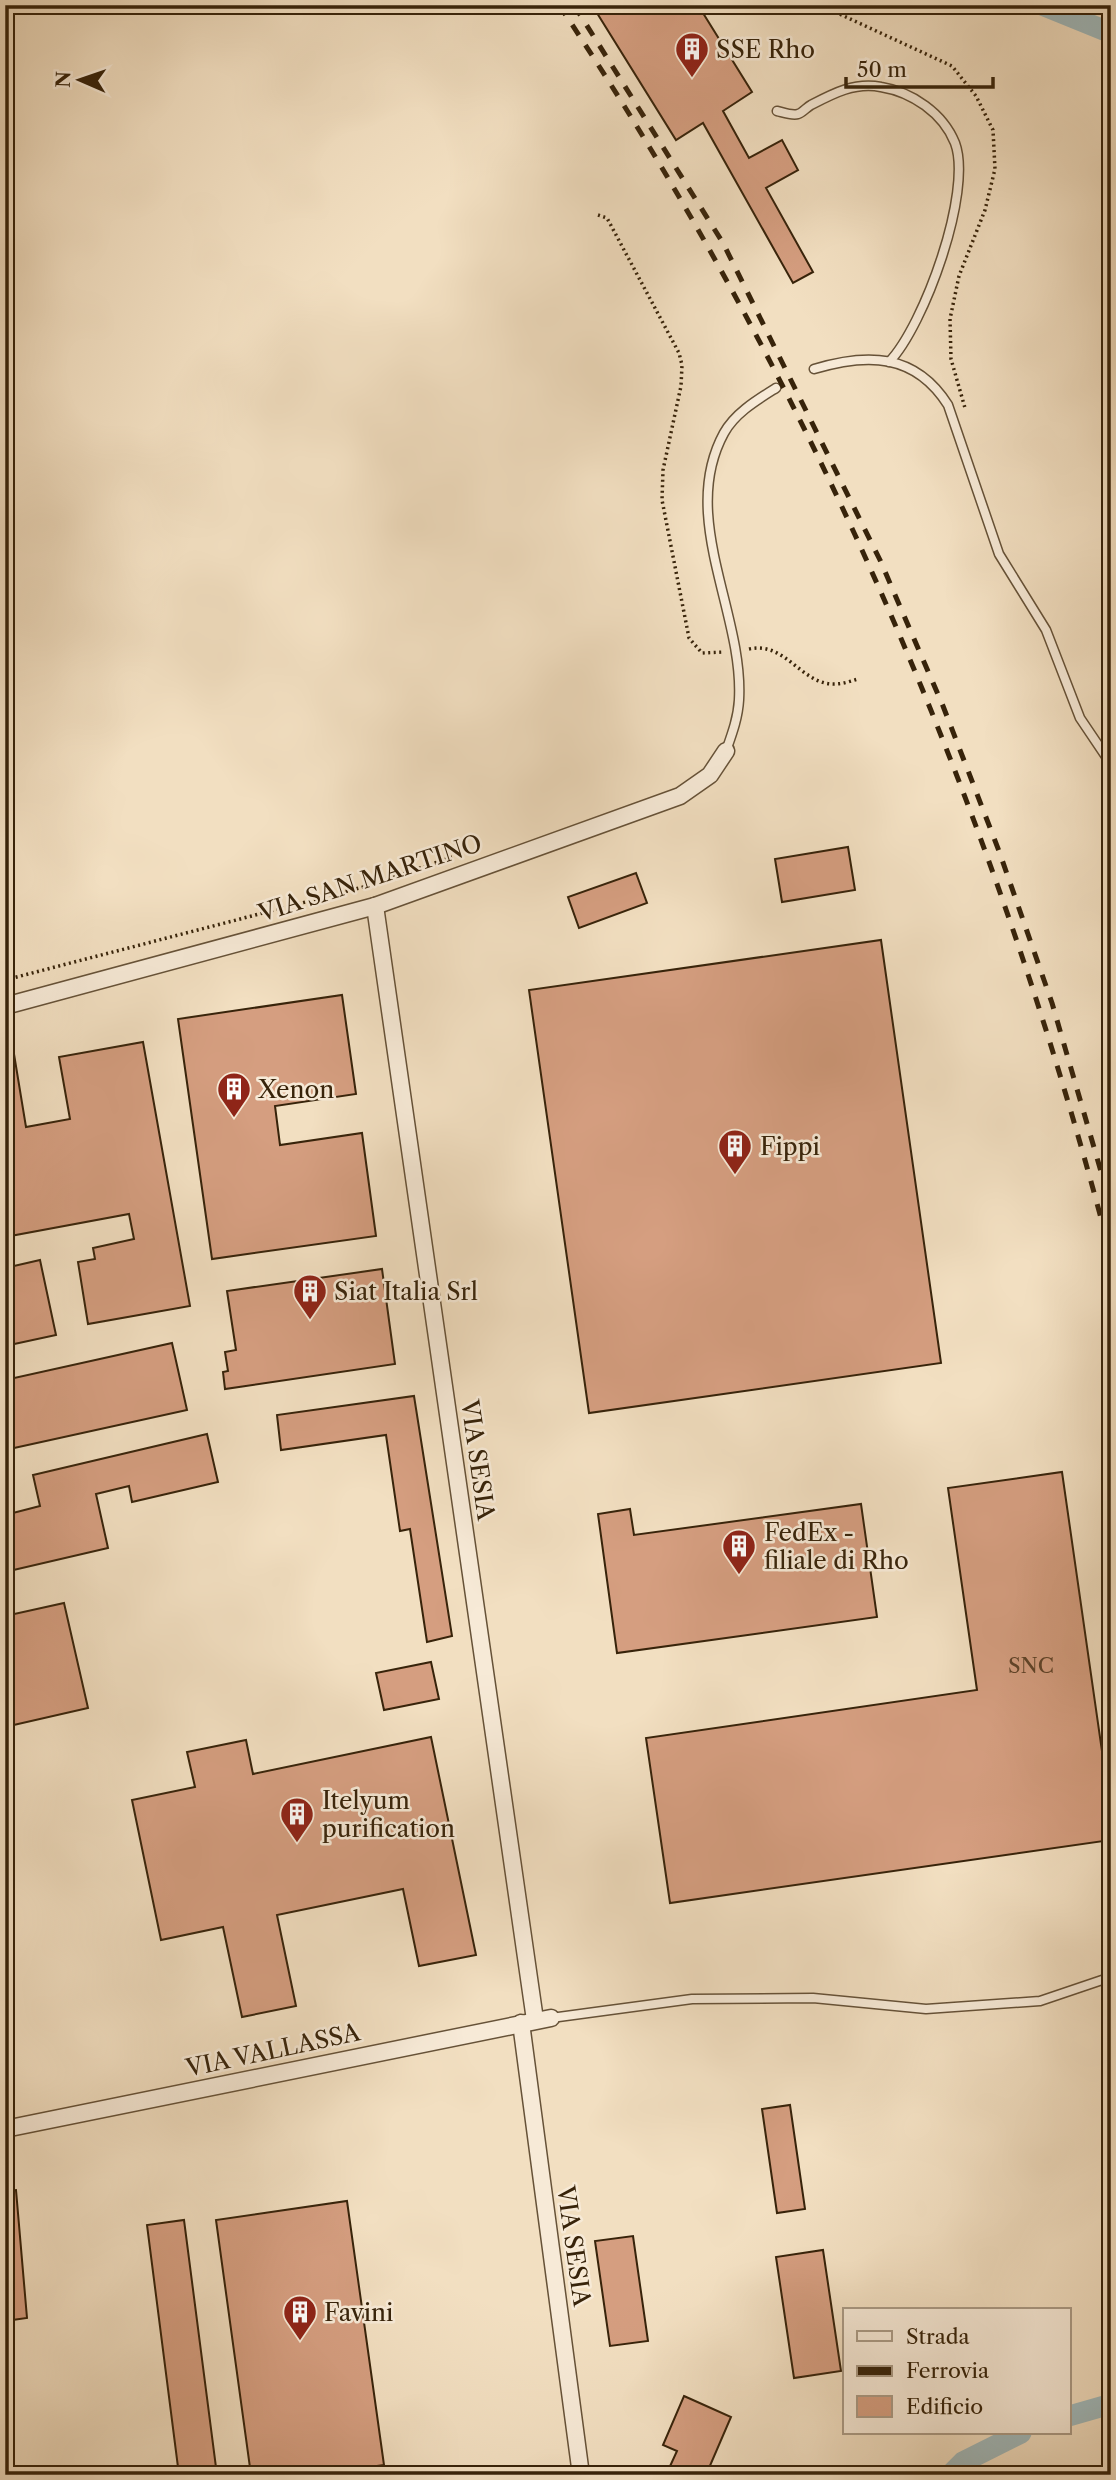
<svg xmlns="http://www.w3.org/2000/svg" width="1116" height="2480" font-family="'Libre Caslon Text',serif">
<rect width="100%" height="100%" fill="#f2dfc1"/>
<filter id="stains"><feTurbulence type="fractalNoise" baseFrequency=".00286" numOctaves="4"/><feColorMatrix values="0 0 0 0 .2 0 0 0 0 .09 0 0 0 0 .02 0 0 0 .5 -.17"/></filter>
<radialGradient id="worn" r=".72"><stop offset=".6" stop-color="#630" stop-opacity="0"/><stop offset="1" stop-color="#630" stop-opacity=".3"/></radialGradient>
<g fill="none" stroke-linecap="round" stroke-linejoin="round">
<g stroke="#a0babd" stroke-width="21">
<path d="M 1042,5 L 1111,33"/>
<path d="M 1069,2416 L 1111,2404"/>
<path d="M 950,2475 L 963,2462 L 1021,2433"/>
</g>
</g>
<g fill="#d59e80" stroke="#37230a" stroke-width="2">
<path d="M 592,5 L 698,5 L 752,92 L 723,111 L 749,158 L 782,140 L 798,170 L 766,188 L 813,272 L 793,283 L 703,123 L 676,140 Z"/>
<path d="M 848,847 L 855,890 L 782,902 L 775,859 Z"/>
<path d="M 636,873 L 647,903 L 579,928 L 568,897 Z"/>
<path d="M 881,940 L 941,1363 L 589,1413 L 529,990 Z"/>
<path d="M 342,995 L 356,1094 L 275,1106 L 280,1145 L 362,1133 L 376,1236 L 212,1259 L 178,1019 Z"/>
<path d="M 143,1042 L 190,1306 L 88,1324 L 78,1262 L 95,1259 L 93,1248 L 134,1239 L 129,1214 L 5,1237 L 5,1054 L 14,1054 L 26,1127 L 70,1119 L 59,1057 Z"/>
<path d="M 40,1260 L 56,1335 L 5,1346 L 5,1268 Z"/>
<path d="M 382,1269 L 395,1364 L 225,1389 L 223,1372 L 228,1371 L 225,1352 L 236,1350 L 227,1291 Z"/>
<path d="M 172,1343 L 187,1410 L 5,1450 L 5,1380 Z"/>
<path d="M 414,1396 L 452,1636 L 427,1642 L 410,1529 L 400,1531 L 386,1435 L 281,1450 L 277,1415 Z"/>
<path d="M 207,1434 L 218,1482 L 132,1502 L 129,1486 L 96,1494 L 108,1548 L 5,1572 L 5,1515 L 40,1506 L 33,1475 Z"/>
<path d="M 1062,1472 L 1111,1814 L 1111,1840 L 670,1903 L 646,1738 L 977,1690 L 948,1488 Z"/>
<path d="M 861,1504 L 877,1617 L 617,1653 L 598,1514 L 630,1509 L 634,1535 Z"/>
<path d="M 64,1603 L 88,1708 L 5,1727 L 5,1616 Z"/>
<path d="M 431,1662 L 439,1699 L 384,1710 L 376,1673 Z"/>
<path d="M 431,1737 L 476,1955 L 419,1966 L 403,1889 L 277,1915 L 296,2006 L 242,2017 L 223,1927 L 161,1940 L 132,1800 L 195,1787 L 187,1752 L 246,1740 L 253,1774 Z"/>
<path d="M 790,2105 L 805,2209 L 777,2213 L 762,2109 Z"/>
<path d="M 16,2190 L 27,2318 L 5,2321 L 5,2191 Z"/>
<path d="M 347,2201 L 384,2465 L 312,2475 L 251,2475 L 216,2220 Z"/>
<path d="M 184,2220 L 217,2475 L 179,2475 L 147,2225 Z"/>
<path d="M 633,2236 L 648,2341 L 610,2346 L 595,2241 Z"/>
<path d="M 823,2250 L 841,2371 L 794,2378 L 776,2257 Z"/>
<path d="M 684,2396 L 731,2417 L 706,2475 L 666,2475 L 677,2451 L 663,2445 Z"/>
</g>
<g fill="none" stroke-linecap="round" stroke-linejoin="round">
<g stroke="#665238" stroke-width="11">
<g id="service">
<path d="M 777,111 C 782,112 792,116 798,114 C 802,113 807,107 811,105 C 834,93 855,82 881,87 C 912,92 943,113 955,143 C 973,191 924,326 889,362"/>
<path d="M 814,369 C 867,353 915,353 948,405 L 999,554 L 1046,630 L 1080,718 L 1111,764"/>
<path d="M 726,751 C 732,734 738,718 739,700 C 744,613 678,517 724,433 C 735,413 757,400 776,388"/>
<path d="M 551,2018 L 692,1999 L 813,1998 L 926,2009 L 1040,2001 L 1111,1977"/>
</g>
</g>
<g stroke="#665238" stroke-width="19">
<g id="minor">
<path d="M 375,906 L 535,2020"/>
<path d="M 5,1006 L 375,906 L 680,796 L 710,775 L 726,751"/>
<path d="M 521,2023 L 581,2475"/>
<path d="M 5,2129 L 551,2018"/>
</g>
</g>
<g stroke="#37230a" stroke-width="3.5" stroke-dasharray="2 3.5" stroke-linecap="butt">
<path d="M 820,5 L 952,66 L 976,96 L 993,130 L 995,169 L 985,210 L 959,276 L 950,319 L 951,359 L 965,408"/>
<path d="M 598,215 L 607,218 L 679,353 L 682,365 L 681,386 L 663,470 L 662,500 L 689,638 L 702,653 L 724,652"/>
<path d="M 749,649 C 786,641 801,685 835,684 C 843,684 851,681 858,679"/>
<path d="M 5,980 L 371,885 L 452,857"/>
</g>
<use href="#service" stroke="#f7ead7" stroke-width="8"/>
<use href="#minor" stroke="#f7ead7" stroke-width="16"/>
<g stroke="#37230a" stroke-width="5" stroke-dasharray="12 12" stroke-linecap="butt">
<path d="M 559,5 C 814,386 996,813 1111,1256"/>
<path d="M 574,5 L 723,243 L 880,560 L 943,706 L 999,851 L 1052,1003 L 1111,1206"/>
</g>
</g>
<defs>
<g id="building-pin" transform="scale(1.75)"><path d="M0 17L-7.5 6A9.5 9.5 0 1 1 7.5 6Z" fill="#8f2418" stroke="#f7ead7"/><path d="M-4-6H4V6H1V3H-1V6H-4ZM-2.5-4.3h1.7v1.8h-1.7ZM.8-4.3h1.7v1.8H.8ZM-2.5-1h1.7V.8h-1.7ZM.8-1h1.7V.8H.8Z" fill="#fff"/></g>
</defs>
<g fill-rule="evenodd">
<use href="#building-pin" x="692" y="49"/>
<use href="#building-pin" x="234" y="1089"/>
<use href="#building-pin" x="735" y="1146"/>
<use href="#building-pin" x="310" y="1291"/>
<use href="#building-pin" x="739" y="1546"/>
<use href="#building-pin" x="297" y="1814"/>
<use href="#building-pin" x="300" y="2312"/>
</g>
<g text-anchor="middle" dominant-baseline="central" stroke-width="5" stroke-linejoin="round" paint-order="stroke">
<g font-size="21" fill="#5e4228">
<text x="1031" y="1665">SNC</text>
</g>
<g font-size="24" fill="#37230a" stroke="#f7ead7" text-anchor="start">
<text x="716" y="49">SSE Rho</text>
<text x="258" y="1089">Xenon</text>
<text x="760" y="1146">Fippi</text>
<text x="334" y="1291">Siat Italia Srl</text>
<text x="764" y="1532">FedEx -<tspan x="764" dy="28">filiale di Rho</tspan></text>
<text x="322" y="1800">Itelyum<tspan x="322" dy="28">purification</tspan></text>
<text x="324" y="2312">Favini</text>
</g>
<g font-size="24" fill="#37230a" stroke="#f7ead7">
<text transform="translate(370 878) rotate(-18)">VIA SAN MARTINO</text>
<text transform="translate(478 1460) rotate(82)">VIA SESIA</text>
<text transform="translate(273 2050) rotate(-12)">VIA VALLASSA</text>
<text transform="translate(574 2246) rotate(82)">VIA SESIA</text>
</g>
</g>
<rect width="1116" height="2480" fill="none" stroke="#f2dfc1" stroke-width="28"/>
<rect x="7" y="7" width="1102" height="2466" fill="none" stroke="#37230a" stroke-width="3.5"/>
<rect x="14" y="14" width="1088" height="2452" fill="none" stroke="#37230a" stroke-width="2"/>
<rect x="843" y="2308" width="228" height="126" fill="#f7ead7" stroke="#aa9a85" stroke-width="2"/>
<rect x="857" y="2331" width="35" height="10" fill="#f7ead7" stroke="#aa9a85" stroke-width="2"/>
<text x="906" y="2344" font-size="21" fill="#37230a">Strada</text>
<rect x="857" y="2366" width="35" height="10" fill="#37230a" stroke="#aa9a85" stroke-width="2"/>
<text x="906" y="2378" font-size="21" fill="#37230a">Ferrovia</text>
<rect x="857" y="2396" width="35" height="21" fill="#d59e80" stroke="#aa9a85" stroke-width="2"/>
<text x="906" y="2414" font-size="21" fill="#37230a">Edificio</text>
<g transform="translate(80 80) rotate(272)" stroke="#f7ead7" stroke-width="5" paint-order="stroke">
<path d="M0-5L12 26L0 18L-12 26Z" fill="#37230a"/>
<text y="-10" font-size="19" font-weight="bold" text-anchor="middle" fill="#37230a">N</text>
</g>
<path d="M846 77v10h147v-10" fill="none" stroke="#37230a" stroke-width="3.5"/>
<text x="857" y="77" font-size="21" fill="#37230a" stroke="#f7ead7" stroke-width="5" paint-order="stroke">50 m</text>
<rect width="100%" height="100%" filter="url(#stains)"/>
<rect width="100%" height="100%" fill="url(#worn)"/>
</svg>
